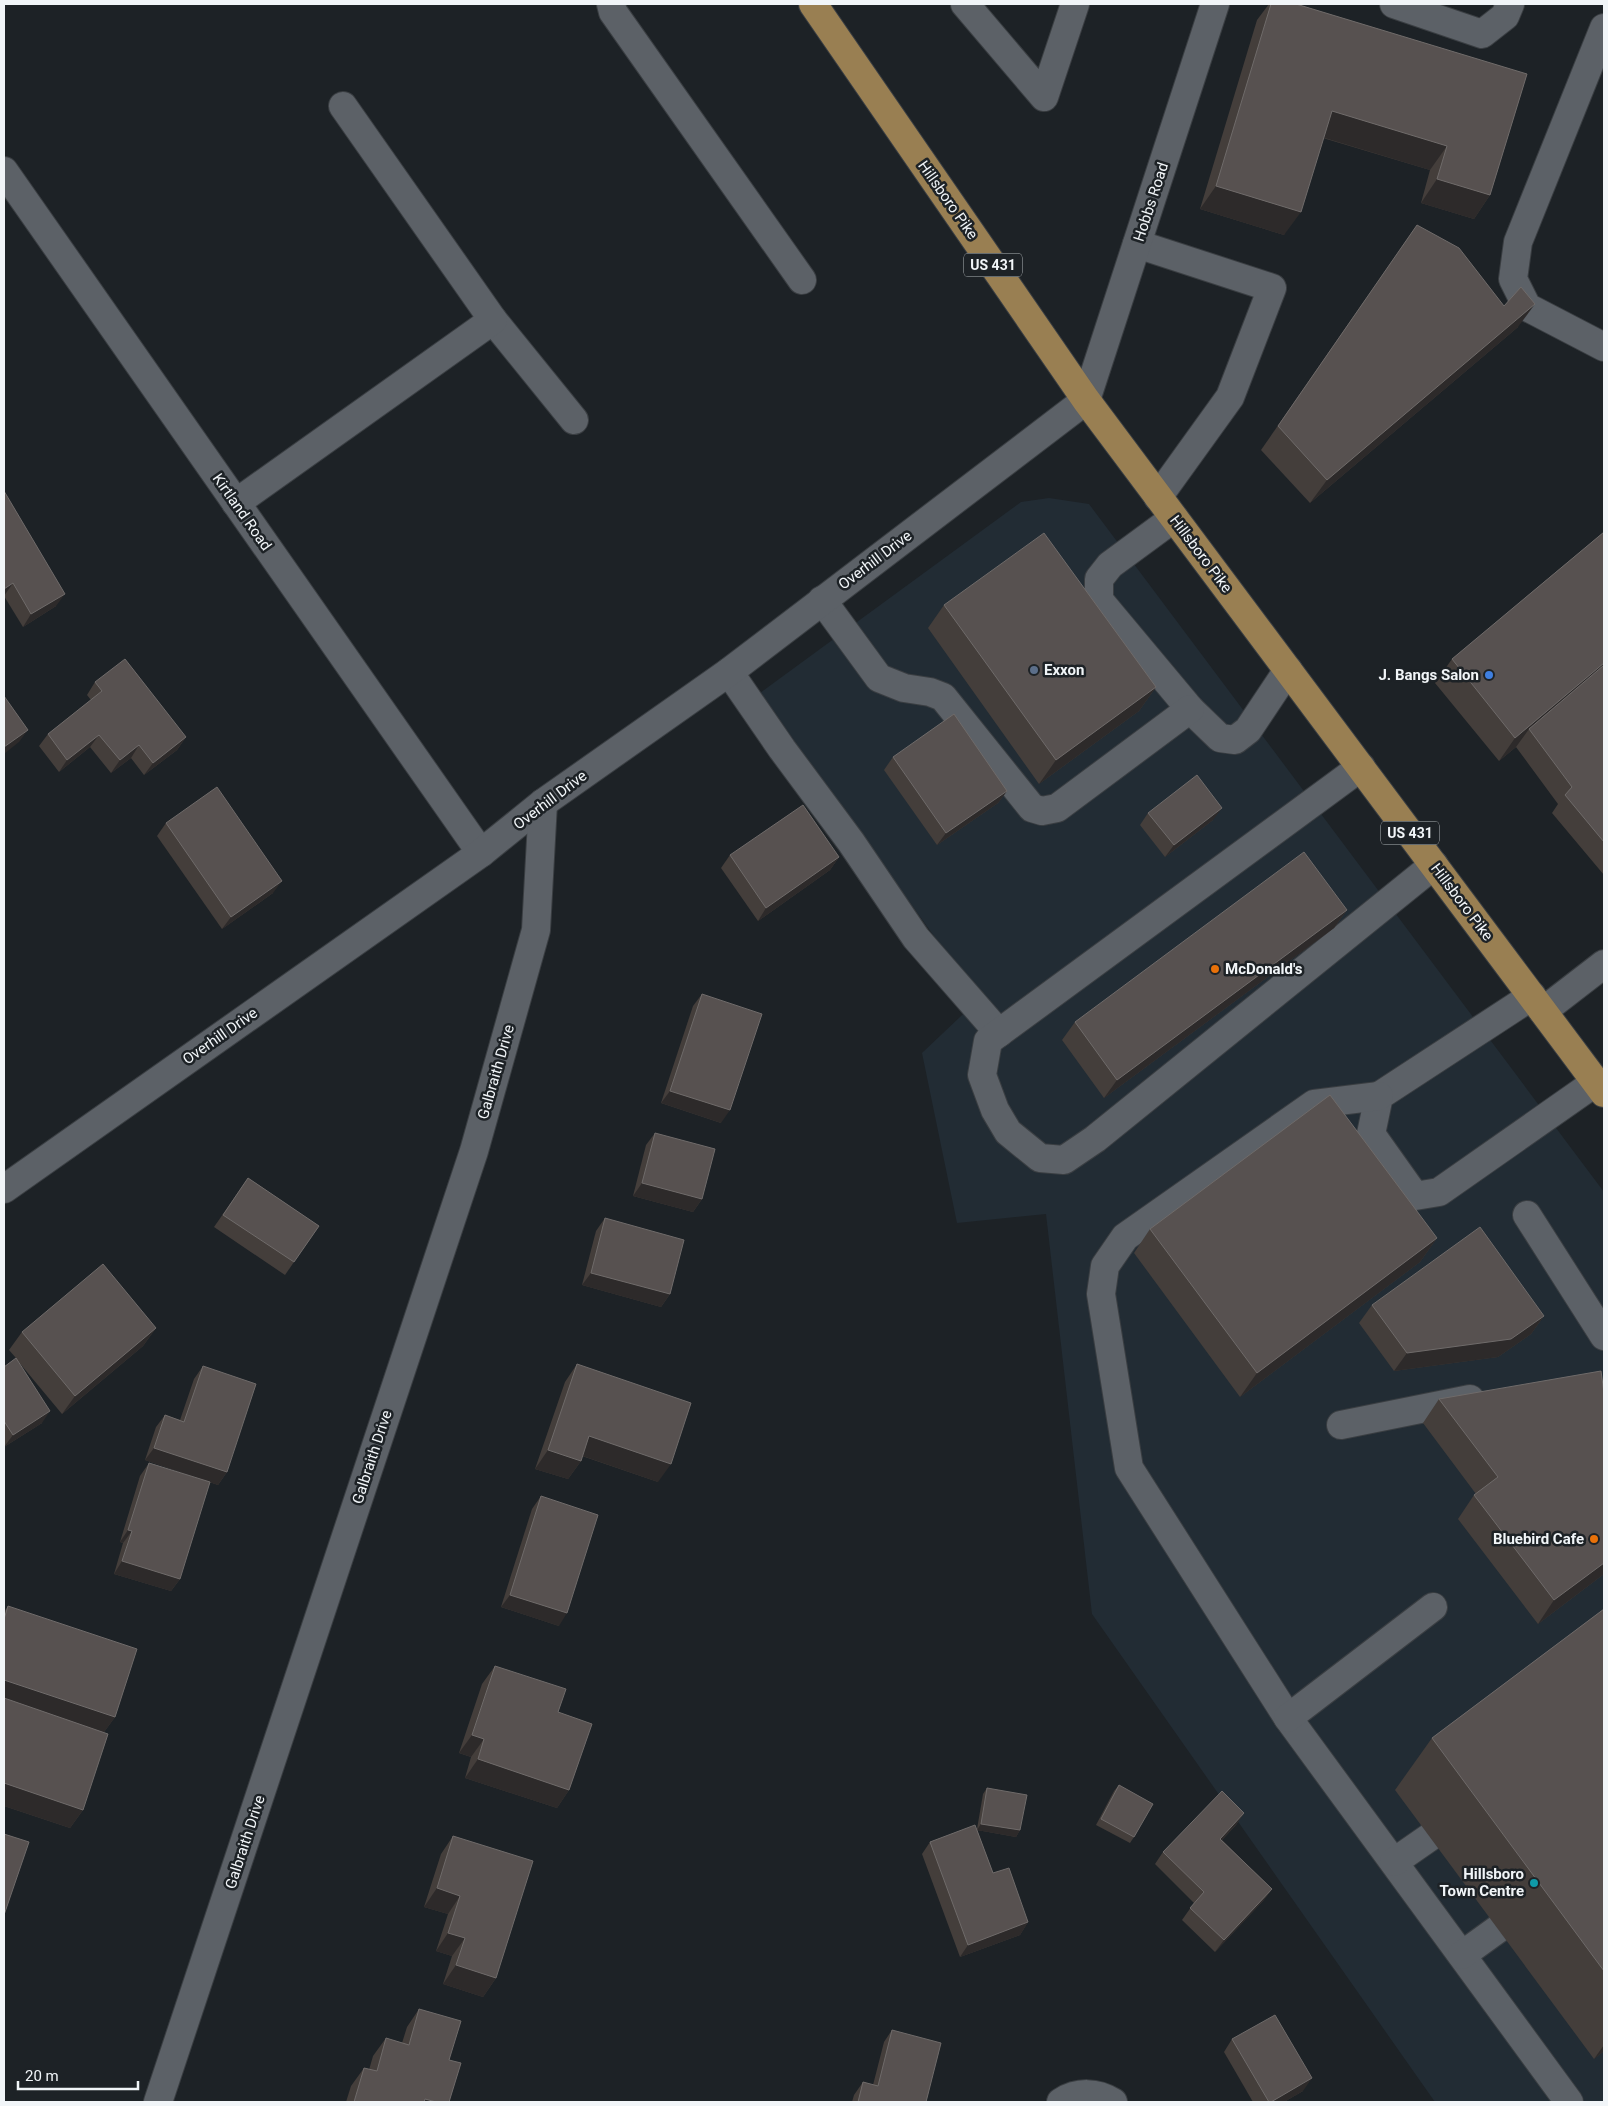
<svg xmlns="http://www.w3.org/2000/svg" width="1608" height="2106" font-family="Roboto,sans-serif">
<rect width="100%" height="100%" fill="#1d2226"/>
<path fill="#222c34" d="M 1049,498 L 1089,504 L 1604,1192 L 1604,2102 L 1435,2102 L 1092,1614 L 1046,1214 L 957,1223 L 922,1053 L 979,999 L 760,693 L 1021,502 Z"/>
<g fill="none" stroke-linecap="round" stroke-linejoin="round">
<g stroke="#3a3e42" stroke-width="30">
<g id="minor">
<path d="M 611,4 L 613,12 L 802,280"/>
<path d="M 965,4 L 1044,97 L 1075,4"/>
<path d="M 1394,4 L 1482,34 L 1505,16 L 1510,4"/>
<path d="M 1604,28 L 1518,242 L 1513,279 L 1527,307 L 1604,347"/>
<path d="M 4,171 L 481,853"/>
<path d="M 1137,244 L 1272,288 L 1230,397 L 1158,497"/>
<path d="M 493,320 L 574,420"/>
<path d="M 236,503 L 493,320 L 343,106"/>
<path d="M 1174,518 L 1110,565 L 1099,579 L 1099,600 L 1190,709 L 1220,738 L 1235,740 L 1248,730 L 1288,670"/>
<path d="M 822,600 L 879,678 L 904,688 L 930,692 L 943,697 L 1032,808 L 1042,811 L 1057,808 L 1190,709"/>
<path d="M 729,672 L 782,749 L 851,842 L 916,938 L 999,1033"/>
<path d="M 1361,767 L 988,1041 L 982,1075 L 995,1110 L 1008,1132 L 1040,1158 L 1064,1160 L 1095,1139 L 1434,865"/>
<path d="M 1532,996 L 1379,1096 L 1371,1134 L 1415,1196 L 1439,1192 L 1596,1082"/>
<path d="M 1543,1011 L 1604,964"/>
<path d="M 1379,1096 L 1314,1104 L 1125,1237 L 1105,1266 L 1101,1294 L 1129,1468 L 1288,1718 L 1569,2102"/>
<path d="M 4,1189 L 481,853 L 543,803 L 729,672 L 1086,400 L 1215,4"/>
<path d="M 1527,1215 L 1604,1336"/>
<path d="M 1341,1425 L 1470,1399"/>
<path d="M 1288,1718 L 1433,1607"/>
<path d="M 1394,1862 L 1430,1837"/>
<path d="M 1462,1955 L 1498,1929"/>
<path d="M 158,2102 L 474,1151 L 536,930 L 543,803"/>
<path d="M 1061,2102 C 1078,2091 1097,2092 1113,2102"/>
</g>
</g>
<g stroke="#3a3e42" stroke-width="30">
<path id="major" d="M 813,4 L 1086,400 L 1604,1093"/>
</g>
<use href="#minor" stroke="#5c6167" stroke-width="28"/>
<use href="#major" stroke="#997f52" stroke-width="28"/>
</g>
<g fill="#443e3b">
<path d="M 1269,4 L 1296,4 L 1527,74 L 1490,195 L 1474,219 L 1421,203 L 1430,170 L 1323,138 L 1284,235 L 1200,209 L 1257,20 Z"/>
<path d="M 1417,225 L 1504,306 L 1518,327 L 1310,503 L 1261,450 Z"/>
<path d="M 4,491 L 56,606 L 23,627 L 4,596 Z"/>
<path d="M 1604,532 L 1604,875 L 1552,813 L 1558,804 L 1516,747 L 1499,761 L 1435,683 L 1452,659 Z"/>
<path d="M 944,605 L 1156,687 L 1139,711 L 1039,784 L 928,628 Z"/>
<path d="M 95,682 L 186,737 L 177,750 L 144,775 L 131,758 L 111,773 L 90,747 L 59,772 L 39,746 L 48,734 L 91,700 L 87,695 Z"/>
<path d="M 893,757 L 1007,791 L 998,803 L 937,845 L 884,770 Z"/>
<path d="M 1148,813 L 1213,820 L 1165,857 L 1140,825 Z"/>
<path d="M 166,823 L 273,893 L 222,929 L 157,836 Z"/>
<path d="M 730,855 L 839,857 L 830,870 L 758,921 L 721,868 Z"/>
<path d="M 1347,910 L 1334,928 L 1104,1098 L 1062,1040 L 1075,1022 Z"/>
<path d="M 702,994 L 721,1123 L 661,1103 L 693,1006 Z"/>
<path d="M 655,1133 L 702,1199 L 693,1212 L 633,1196 L 646,1145 Z"/>
<path d="M 248,1178 L 319,1226 L 285,1275 L 214,1227 Z"/>
<path d="M 605,1218 L 670,1294 L 661,1307 L 582,1285 L 596,1231 Z"/>
<path d="M 1150,1229 L 1437,1238 L 1420,1262 L 1240,1397 L 1134,1253 Z"/>
<path d="M 1372,1305 L 1544,1316 L 1531,1334 L 1498,1357 L 1394,1371 L 1359,1323 Z"/>
<path d="M 156,1328 L 143,1346 L 62,1414 L 17,1360 L 42,1423 L 4,1447 L 4,1367 L 16,1358 L 9,1350 L 22,1332 Z"/>
<path d="M 577,1364 L 658,1482 L 582,1456 L 581,1461 L 568,1479 L 535,1469 L 565,1382 Z"/>
<path d="M 203,1366 L 227,1472 L 218,1485 L 145,1460 L 156,1427 L 165,1415 L 180,1420 L 194,1379 Z"/>
<path d="M 1439,1399 L 1604,1574 L 1538,1624 L 1458,1519 L 1474,1495 L 1476,1494 L 1423,1423 Z"/>
<path d="M 149,1463 L 180,1579 L 171,1591 L 114,1574 L 123,1543 L 120,1542 L 140,1476 Z"/>
<path d="M 541,1496 L 559,1626 L 501,1607 L 532,1509 Z"/>
<path d="M 8,1606 L 115,1717 L 104,1732 L 83,1810 L 70,1828 L 4,1806 L 4,1612 Z"/>
<path d="M 1604,1609 L 1604,2051 L 1594,2059 L 1395,1790 L 1432,1738 Z"/>
<path d="M 495,1666 L 558,1712 L 569,1790 L 557,1808 L 465,1778 L 471,1757 L 459,1753 L 482,1684 Z"/>
<path d="M 1119,1785 L 1134,1837 L 1130,1843 L 1096,1825 L 1114,1791 Z"/>
<path d="M 987,1788 L 1020,1830 L 1016,1837 L 977,1830 L 993,1873 L 1028,1922 L 1020,1935 L 960,1957 L 922,1854 L 930,1842 L 977,1829 L 983,1794 Z"/>
<path d="M 1244,1813 L 1236,1825 L 1222,1840 L 1272,1889 L 1263,1901 L 1215,1952 L 1182,1920 L 1194,1903 L 1155,1864 L 1163,1852 Z"/>
<path d="M 453,1836 L 496,1978 L 483,1997 L 443,1984 L 452,1956 L 436,1951 L 448,1914 L 424,1907 L 441,1854 Z"/>
<path d="M 419,2009 L 449,2060 L 449,2102 L 346,2102 L 351,2086 L 364,2068 L 369,2070 L 373,2056 L 386,2038 L 402,2043 L 407,2027 Z"/>
<path d="M 892,2030 L 926,2102 L 852,2102 L 854,2095 L 863,2082 L 873,2085 L 884,2042 Z"/>
<path d="M 1232,2039 L 1303,2091 L 1284,2102 L 1253,2102 L 1224,2052 Z"/>
</g>
<g fill="#2d2a2a">
<path d="M 1332,111 L 1447,146 L 1430,170 L 1315,135 Z"/>
<path d="M 1437,179 L 1490,195 L 1474,219 L 1421,203 Z"/>
<path d="M 1216,186 L 1301,212 L 1284,235 L 1200,209 Z"/>
<path d="M 1535,304 L 1518,327 L 1310,503 L 1327,480 Z"/>
<path d="M 13,583 L 4,596 L 4,589 Z"/>
<path d="M 65,594 L 56,606 L 23,627 L 31,614 Z"/>
<path d="M 1604,663 L 1604,673 L 1529,729 L 1516,747 L 1499,761 L 1515,738 Z"/>
<path d="M 1156,687 L 1139,711 L 1039,784 L 1056,760 Z"/>
<path d="M 28,730 L 19,742 L 4,754 L 4,747 Z"/>
<path d="M 99,735 L 90,747 L 59,772 L 67,760 Z"/>
<path d="M 186,737 L 177,750 L 144,775 L 153,763 Z"/>
<path d="M 139,745 L 131,758 L 111,773 L 120,760 Z"/>
<path d="M 1007,791 L 998,803 L 937,845 L 946,833 Z"/>
<path d="M 1222,808 L 1213,820 L 1165,857 L 1174,845 Z"/>
<path d="M 839,857 L 830,870 L 758,921 L 766,908 Z"/>
<path d="M 282,881 L 273,893 L 222,929 L 231,917 Z"/>
<path d="M 1347,910 L 1334,928 L 1104,1098 L 1117,1080 Z"/>
<path d="M 670,1091 L 730,1110 L 721,1123 L 661,1103 Z"/>
<path d="M 642,1183 L 702,1199 L 693,1212 L 633,1196 Z"/>
<path d="M 1437,1238 L 1420,1262 L 1240,1397 L 1257,1373 Z"/>
<path d="M 591,1273 L 670,1294 L 661,1307 L 582,1285 Z"/>
<path d="M 1544,1316 L 1531,1334 L 1498,1357 L 1394,1371 L 1407,1353 Z"/>
<path d="M 156,1328 L 143,1346 L 62,1414 L 75,1396 Z"/>
<path d="M 50,1411 L 42,1423 L 4,1447 L 13,1435 Z"/>
<path d="M 589,1436 L 671,1464 L 658,1482 L 577,1454 Z"/>
<path d="M 154,1448 L 227,1472 L 218,1485 L 145,1460 Z"/>
<path d="M 548,1450 L 581,1461 L 568,1479 L 535,1469 Z"/>
<path d="M 128,1530 L 132,1531 L 123,1543 L 120,1542 Z"/>
<path d="M 122,1561 L 180,1579 L 171,1591 L 114,1574 Z"/>
<path d="M 1604,1563 L 1604,1574 L 1538,1624 L 1554,1600 Z"/>
<path d="M 510,1595 L 567,1613 L 559,1626 L 501,1607 Z"/>
<path d="M 4,1680 L 115,1717 L 102,1735 L 4,1702 Z"/>
<path d="M 472,1735 L 484,1739 L 471,1757 L 459,1753 Z"/>
<path d="M 478,1759 L 569,1790 L 557,1808 L 465,1778 Z"/>
<path d="M 4,1783 L 83,1810 L 70,1828 L 4,1806 Z"/>
<path d="M 1244,1813 L 1236,1825 L 1211,1851 L 1220,1839 Z"/>
<path d="M 981,1824 L 1020,1830 L 1016,1837 L 977,1830 Z"/>
<path d="M 437,1888 L 460,1896 L 448,1914 L 424,1907 Z"/>
<path d="M 1272,1889 L 1263,1901 L 1215,1952 L 1224,1940 Z"/>
<path d="M 1028,1922 L 1020,1935 L 960,1957 L 968,1945 Z"/>
<path d="M 448,1933 L 465,1938 L 452,1956 L 436,1951 Z"/>
<path d="M 456,1965 L 496,1978 L 483,1997 L 443,1984 Z"/>
<path d="M 1604,2045 L 1604,2051 L 1594,2059 Z"/>
<path d="M 1312,2078 L 1303,2091 L 1284,2102 L 1271,2102 Z"/>
<path d="M 425,2099 L 436,2102 L 423,2102 Z"/>
</g>
<g fill="#575150" stroke="#6f6b6a">
<path d="M 1271,4 L 1296,4 L 1527,74 L 1490,195 L 1437,179 L 1447,146 L 1332,111 L 1301,212 L 1216,186 Z"/>
<path d="M 1417,225 L 1459,248 L 1504,306 L 1521,287 L 1535,304 L 1327,480 L 1278,426 Z"/>
<path d="M 4,491 L 65,594 L 31,614 L 13,583 L 4,589 Z"/>
<path d="M 1604,532 L 1604,663 L 1515,738 L 1452,659 Z"/>
<path d="M 1044,533 L 1156,687 L 1056,760 L 944,605 Z"/>
<path d="M 125,659 L 186,737 L 153,763 L 139,745 L 120,760 L 99,735 L 67,760 L 48,734 L 102,691 L 95,682 Z"/>
<path d="M 1604,665 L 1604,842 L 1565,795 L 1572,787 L 1529,729 Z"/>
<path d="M 4,696 L 28,730 L 4,747 Z"/>
<path d="M 954,714 L 1007,791 L 946,833 L 893,757 Z"/>
<path d="M 1197,775 L 1222,808 L 1174,845 L 1148,813 Z"/>
<path d="M 217,787 L 282,881 L 231,917 L 166,823 Z"/>
<path d="M 803,805 L 839,857 L 766,908 L 730,855 Z"/>
<path d="M 1304,852 L 1347,910 L 1117,1080 L 1075,1022 Z"/>
<path d="M 702,994 L 762,1014 L 730,1110 L 670,1091 Z"/>
<path d="M 1330,1095 L 1437,1238 L 1257,1373 L 1150,1229 Z"/>
<path d="M 655,1133 L 715,1149 L 702,1199 L 642,1183 Z"/>
<path d="M 248,1178 L 319,1226 L 294,1262 L 223,1215 Z"/>
<path d="M 605,1218 L 684,1240 L 670,1294 L 591,1273 Z"/>
<path d="M 1480,1227 L 1544,1316 L 1511,1339 L 1407,1353 L 1372,1305 Z"/>
<path d="M 103,1264 L 156,1328 L 75,1396 L 22,1332 Z"/>
<path d="M 16,1358 L 50,1411 L 13,1435 L 4,1421 L 4,1367 Z"/>
<path d="M 577,1364 L 691,1403 L 671,1464 L 589,1436 L 581,1461 L 548,1450 Z"/>
<path d="M 203,1366 L 256,1384 L 227,1472 L 154,1448 L 165,1415 L 184,1422 Z"/>
<path d="M 1601,1371 L 1604,1393 L 1604,1563 L 1554,1600 L 1474,1495 L 1498,1477 L 1439,1399 Z"/>
<path d="M 149,1463 L 210,1482 L 180,1579 L 122,1561 L 132,1531 L 128,1530 Z"/>
<path d="M 541,1496 L 598,1515 L 567,1613 L 510,1595 Z"/>
<path d="M 8,1606 L 137,1649 L 115,1717 L 4,1680 L 4,1619 Z"/>
<path d="M 1604,1609 L 1604,1971 L 1432,1738 Z"/>
<path d="M 495,1666 L 566,1689 L 558,1712 L 592,1724 L 569,1790 L 478,1759 L 484,1739 L 472,1735 Z"/>
<path d="M 4,1698 L 108,1734 L 83,1810 L 4,1783 Z"/>
<path d="M 1119,1785 L 1153,1804 L 1134,1837 L 1101,1819 Z"/>
<path d="M 987,1788 L 1027,1795 L 1020,1830 L 981,1824 Z"/>
<path d="M 1222,1791 L 1244,1813 L 1220,1839 L 1272,1889 L 1224,1940 L 1190,1908 L 1204,1892 L 1163,1852 Z"/>
<path d="M 975,1825 L 993,1873 L 1009,1868 L 1028,1922 L 968,1945 L 930,1842 Z"/>
<path d="M 4,1834 L 29,1842 L 4,1915 Z"/>
<path d="M 453,1836 L 533,1861 L 496,1978 L 456,1965 L 465,1938 L 448,1933 L 460,1896 L 437,1888 Z"/>
<path d="M 419,2009 L 461,2021 L 449,2060 L 461,2063 L 449,2102 L 436,2102 L 425,2099 L 424,2102 L 354,2102 L 364,2068 L 377,2071 L 386,2038 L 409,2045 Z"/>
<path d="M 1275,2015 L 1312,2078 L 1271,2102 L 1269,2102 L 1232,2039 Z"/>
<path d="M 892,2030 L 941,2043 L 926,2102 L 858,2102 L 863,2082 L 878,2086 Z"/>
</g>
<circle fill="#5c6f8a" stroke="#1d2226" stroke-width="2" cx="1034" cy="670" r="5"/>
<circle fill="#3f7fe0" stroke="#1d2226" stroke-width="2" cx="1489" cy="675" r="5"/>
<g fill="#e8710a" stroke="#1d2226" stroke-width="2">
<circle cx="1215" cy="969" r="5"/>
<circle cx="1594" cy="1539" r="5"/>
</g>
<circle fill="#0f9aa8" stroke="#1d2226" stroke-width="2" cx="1534" cy="1883" r="5"/>
<g text-anchor="middle" dominant-baseline="central" stroke-width="5" stroke-linejoin="round" paint-order="stroke">
<g fill="#1d2226" stroke="#b1b6b9" stroke-width="1">
<rect x="964" y="253.5" width="58" height="23" rx="4"/>
<rect x="1381" y="821.5" width="58" height="23" rx="4"/>
</g>
<g font-size="14" font-weight="bold" fill="#f1f5f8">
<text x="993" y="265">US 431</text>
<text x="1410" y="833">US 431</text>
</g>
<g font-size="15" fill="#f1f5f8" stroke="#1d2226">
<text transform="translate(948 200) rotate(55)">Hillsboro Pike</text>
<text transform="translate(1151 202) rotate(-72)">Hobbs Road</text>
<text transform="translate(242 512) rotate(55)">Kirtland Road</text>
<text transform="translate(1201 554) rotate(53)">Hillsboro Pike</text>
<text transform="translate(875 560) rotate(-37)">Overhill Drive</text>
<text transform="translate(550 800) rotate(-37)">Overhill Drive</text>
<text transform="translate(1462 902) rotate(53)">Hillsboro Pike</text>
<text transform="translate(220 1036) rotate(-35)">Overhill Drive</text>
<text transform="translate(496 1072) rotate(-74)">Galbraith Drive</text>
<text transform="translate(372 1457) rotate(-72)">Galbraith Drive</text>
<text transform="translate(245 1842) rotate(-72)">Galbraith Drive</text>
</g>
<g font-size="15" font-weight="bold" fill="#f1f5f8" stroke="#1d2226" text-anchor="end">
<text x="1044" y="670" text-anchor="start">Exxon</text>
<text x="1479" y="675">J. Bangs Salon</text>
<text x="1225" y="969" text-anchor="start">McDonald's</text>
<text x="1584" y="1539">Bluebird Cafe</text>
<text x="1524" y="1874">Hillsboro<tspan x="1524" dy="17">Town Centre</tspan></text>
</g>
</g>
<rect width="1608" height="2106" fill="none" stroke="#f1f5f8" stroke-width="10"/>
<path d="M18 2081v8h120v-8" fill="none" stroke="#f1f5f8" stroke-width="2.5"/>
<text x="25" y="2081" font-size="15" fill="#f1f5f8" stroke="#1d2226" stroke-width="4" paint-order="stroke">20 m</text>
</svg>
